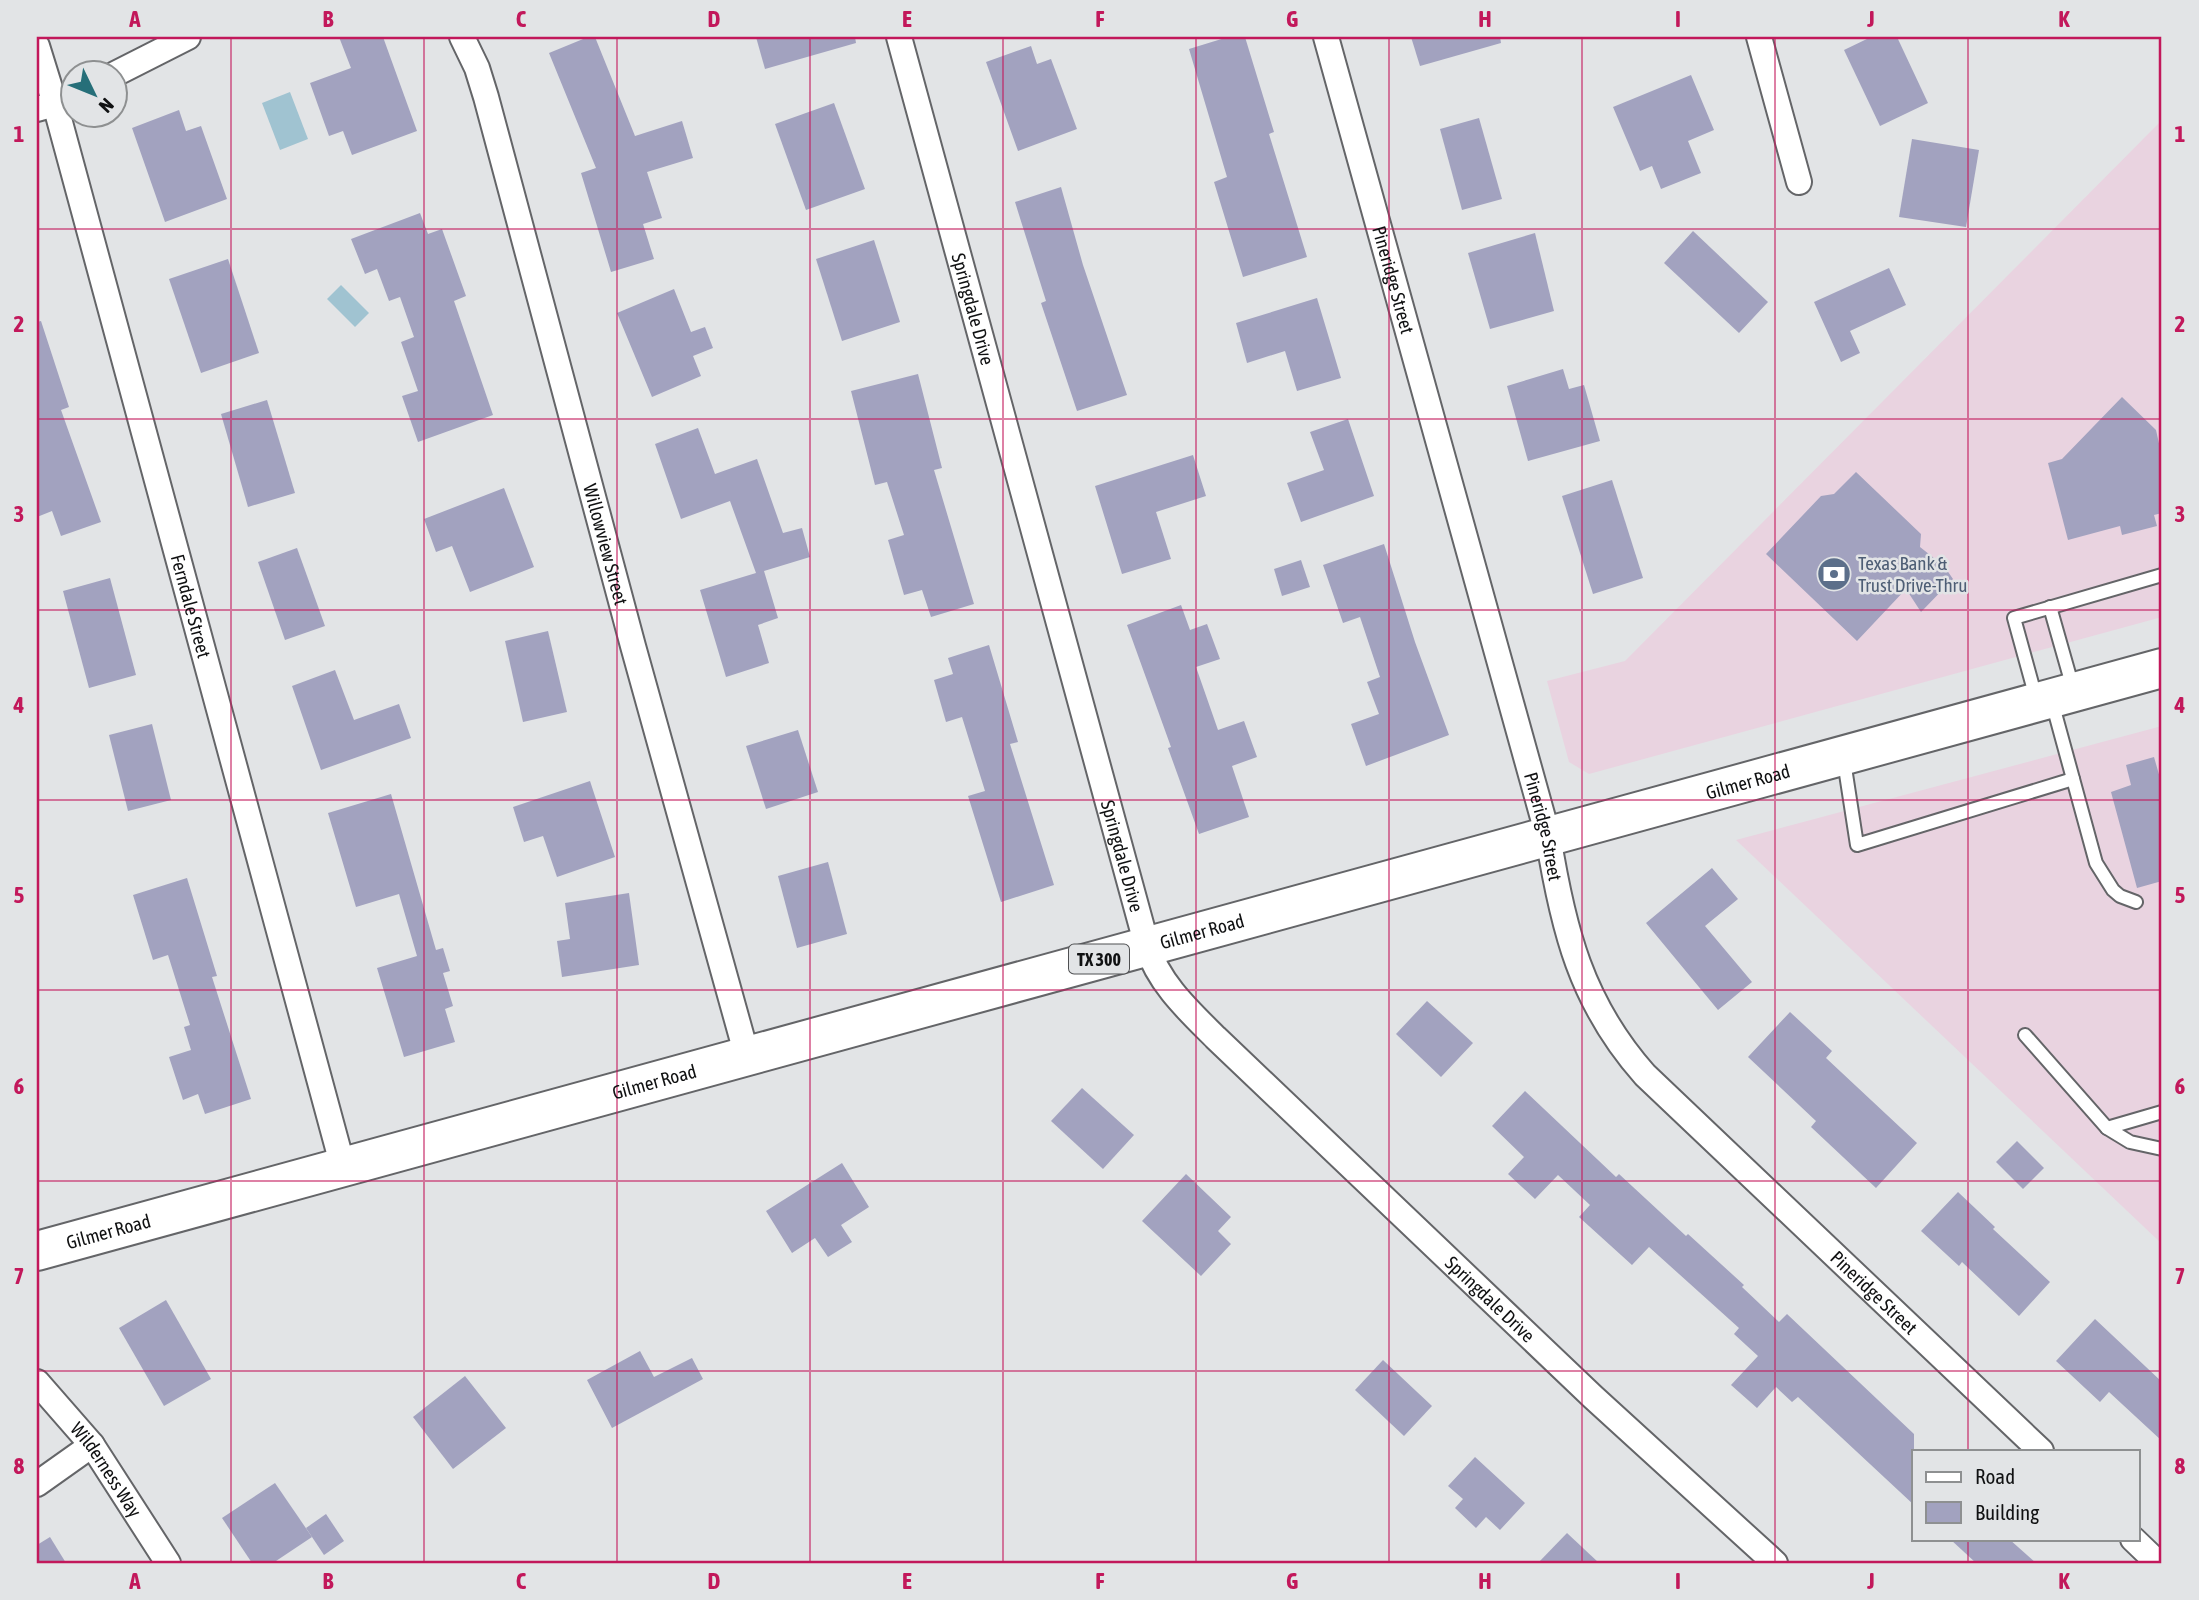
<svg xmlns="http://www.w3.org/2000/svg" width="2199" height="1600" font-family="'Asap Condensed',sans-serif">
<rect width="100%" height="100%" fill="#e2e4e6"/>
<g fill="#e9d3e0">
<path d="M 2162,120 L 2162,617 L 1589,774 L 1569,762 L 1547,681 L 1625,661 Z"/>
<path d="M 2162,726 L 2162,1244 L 1736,840 Z"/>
</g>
<g fill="#a0c3d1">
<path d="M 290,92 L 308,139 L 280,150 L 262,103 Z"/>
<path d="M 341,285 L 369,313 L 355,327 L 327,299 Z"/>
</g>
<g fill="#a2a2bf">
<path d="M 339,37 L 383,37 L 417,131 L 352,155 L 343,131 L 329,136 L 310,83 L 351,68 Z"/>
<path d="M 588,37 L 595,37 L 635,136 L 682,121 L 693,158 L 647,172 L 662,218 L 643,224 L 654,259 L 611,272 L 581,173 L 596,168 L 549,53 Z"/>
<path d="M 756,37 L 855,37 L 856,43 L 765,69 Z"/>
<path d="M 1228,37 L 1245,37 L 1274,132 L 1269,134 L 1307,257 L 1243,277 L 1214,182 L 1227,177 L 1189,49 Z"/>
<path d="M 1411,37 L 1500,37 L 1501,43 L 1420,66 Z"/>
<path d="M 1871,37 L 1897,37 L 1928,103 L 1880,126 L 1844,50 Z"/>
<path d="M 1031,46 L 1037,64 L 1051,59 L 1077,129 L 1018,151 L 986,62 Z"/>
<path d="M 1691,75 L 1714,130 L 1688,141 L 1701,173 L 1661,189 L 1652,166 L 1640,171 L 1613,107 Z"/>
<path d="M 834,103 L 865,189 L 806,210 L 775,124 Z"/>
<path d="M 179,110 L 186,131 L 201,126 L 227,199 L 165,222 L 132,128 Z"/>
<path d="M 1479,118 L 1502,199 L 1462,210 L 1440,129 Z"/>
<path d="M 1912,139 L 1979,150 L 1966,227 L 1899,217 Z"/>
<path d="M 1061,187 L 1083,265 L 1127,395 L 1077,411 L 1041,303 L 1046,301 L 1015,202 Z"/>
<path d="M 420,213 L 428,234 L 442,229 L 466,296 L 454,301 L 493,415 L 418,442 L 402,396 L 418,391 L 401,342 L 414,337 L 400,297 L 389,301 L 377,269 L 365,274 L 351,239 Z"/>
<path d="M 1693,231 L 1768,302 L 1739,333 L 1664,263 Z"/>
<path d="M 1535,233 L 1554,311 L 1490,329 L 1468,253 Z"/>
<path d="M 874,240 L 900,322 L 842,341 L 816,259 Z"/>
<path d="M 228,259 L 259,353 L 201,373 L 169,279 Z"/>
<path d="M 1889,268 L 1906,305 L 1850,331 L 1860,353 L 1841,362 L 1814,302 Z"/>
<path d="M 674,289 L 691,332 L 705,327 L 713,348 L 693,356 L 701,376 L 652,397 L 617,313 Z"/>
<path d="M 1317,298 L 1341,378 L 1297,391 L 1285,351 L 1247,363 L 1236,323 Z"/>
<path d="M 41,321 L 69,407 L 61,410 L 101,522 L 61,536 L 52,511 L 37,517 L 37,322 Z"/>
<path d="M 1563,369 L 1569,389 L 1584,385 L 1600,441 L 1528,461 L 1507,386 Z"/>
<path d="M 918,374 L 942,468 L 934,470 L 974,604 L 931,617 L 922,590 L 904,595 L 888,540 L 904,535 L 887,482 L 875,485 L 851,391 Z"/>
<path d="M 2122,397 L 2156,430 L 2162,457 L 2162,513 L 2154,515 L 2157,526 L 2122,535 L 2120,526 L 2068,540 L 2048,463 L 2062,459 Z"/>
<path d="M 267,400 L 295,493 L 248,507 L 221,414 Z"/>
<path d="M 1348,419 L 1374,496 L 1301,522 L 1287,483 L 1324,470 L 1310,432 Z"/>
<path d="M 698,428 L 715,474 L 757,459 L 783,533 L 802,528 L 810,557 L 764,571 L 778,618 L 758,625 L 769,663 L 726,677 L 700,590 L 756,573 L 730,501 L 681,519 L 655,444 Z"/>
<path d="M 1193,455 L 1206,496 L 1156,512 L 1171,559 L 1122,574 L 1095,486 Z"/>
<path d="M 1856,472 L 1921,534 L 1920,547 L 1944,566 L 1953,579 L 1921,612 L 1906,589 L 1857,641 L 1766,554 L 1821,496 L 1834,494 Z"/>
<path d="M 1612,480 L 1643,578 L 1593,594 L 1562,496 Z"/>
<path d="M 504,488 L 534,567 L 470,592 L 452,546 L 436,552 L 424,519 Z"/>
<path d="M 1384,544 L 1415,642 L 1449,735 L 1366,766 L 1351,724 L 1379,714 L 1367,682 L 1380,677 L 1360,617 L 1343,623 L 1323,565 Z"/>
<path d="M 297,548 L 325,626 L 285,640 L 258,562 Z"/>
<path d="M 1301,560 L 1310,587 L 1282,596 L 1274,569 Z"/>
<path d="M 110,578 L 136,675 L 89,688 L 63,591 Z"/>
<path d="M 1181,605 L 1190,630 L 1207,624 L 1220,659 L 1196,667 L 1218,730 L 1244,721 L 1257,757 L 1232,766 L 1249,817 L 1199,834 L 1168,748 L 1171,747 L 1127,625 Z"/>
<path d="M 548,631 L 567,712 L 523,722 L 505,641 Z"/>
<path d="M 989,645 L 1018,742 L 1010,744 L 1054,885 L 1001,902 L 968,796 L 985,791 L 962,717 L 946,722 L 934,680 L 953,674 L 948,658 Z"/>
<path d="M 335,670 L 354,720 L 399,704 L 411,738 L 321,770 L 292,686 Z"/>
<path d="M 152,724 L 171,800 L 128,811 L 109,735 Z"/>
<path d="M 798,730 L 818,792 L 766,809 L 746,746 Z"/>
<path d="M 2154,757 L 2162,785 L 2162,881 L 2137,888 L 2111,792 L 2131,785 L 2126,765 Z"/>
<path d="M 590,781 L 615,857 L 557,877 L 543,836 L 524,842 L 513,807 Z"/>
<path d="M 391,794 L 436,950 L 443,948 L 450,971 L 443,973 L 453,1006 L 445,1009 L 455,1042 L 404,1057 L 377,968 L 417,956 L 399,894 L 356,907 L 328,813 Z"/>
<path d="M 828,862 L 847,934 L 797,948 L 778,876 Z"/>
<path d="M 1712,868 L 1738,899 L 1705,926 L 1752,982 L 1718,1010 L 1646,923 Z"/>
<path d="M 187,878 L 217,976 L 212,977 L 251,1099 L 205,1114 L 198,1094 L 183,1100 L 169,1057 L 191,1050 L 184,1027 L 190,1025 L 168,955 L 153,960 L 133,895 Z"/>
<path d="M 629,893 L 639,965 L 562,977 L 557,941 L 570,939 L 565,903 Z"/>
<path d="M 1427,1001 L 1473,1043 L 1441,1077 L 1396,1034 Z"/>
<path d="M 1790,1012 L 1832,1051 L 1826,1058 L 1917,1143 L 1876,1188 L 1811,1127 L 1816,1121 L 1748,1057 Z"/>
<path d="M 1082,1088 L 1134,1135 L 1103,1169 L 1051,1121 Z"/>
<path d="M 1525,1091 L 1616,1177 L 1619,1174 L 1686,1236 L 1688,1234 L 1744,1285 L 1742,1287 L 1779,1322 L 1787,1314 L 1914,1434 L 1914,1505 L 1798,1397 L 1792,1402 L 1776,1387 L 1757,1408 L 1731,1385 L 1758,1356 L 1734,1334 L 1739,1328 L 1649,1247 L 1632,1265 L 1579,1217 L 1590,1205 L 1558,1175 L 1535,1199 L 1508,1174 L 1524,1157 L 1492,1126 Z"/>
<path d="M 2017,1141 L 2044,1168 L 2023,1189 L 1996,1162 Z"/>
<path d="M 842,1163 L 869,1207 L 841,1225 L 852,1242 L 828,1257 L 815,1238 L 792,1253 L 766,1211 Z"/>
<path d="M 1186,1174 L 1231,1217 L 1218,1231 L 1231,1244 L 1201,1276 L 1142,1221 Z"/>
<path d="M 1958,1192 L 1995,1227 L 1993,1229 L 2050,1282 L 2019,1316 L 1962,1262 L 1959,1266 L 1921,1231 Z"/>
<path d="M 166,1300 L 211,1379 L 164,1406 L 119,1328 Z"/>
<path d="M 2095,1319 L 2162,1382 L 2162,1441 L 2109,1392 L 2100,1402 L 2056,1361 Z"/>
<path d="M 640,1351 L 654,1377 L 692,1358 L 703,1379 L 612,1428 L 587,1380 Z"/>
<path d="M 1383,1360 L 1432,1406 L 1404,1436 L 1355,1390 Z"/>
<path d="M 465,1376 L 506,1428 L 453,1469 L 413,1417 Z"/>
<path d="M 1475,1457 L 1525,1503 L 1500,1530 L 1486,1517 L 1476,1528 L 1455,1508 L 1463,1499 L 1448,1486 Z"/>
<path d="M 275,1483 L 312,1537 L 273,1563 L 252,1563 L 222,1518 Z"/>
<path d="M 326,1514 L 344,1541 L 324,1555 L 306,1528 Z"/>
<path d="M 1567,1533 L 1599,1563 L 1538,1563 Z"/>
<path d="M 50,1537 L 66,1563 L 37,1563 L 37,1545 Z"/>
<path d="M 1950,1539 L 2009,1539 L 2036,1563 L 1976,1563 Z"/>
</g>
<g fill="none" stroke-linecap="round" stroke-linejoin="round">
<g stroke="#646568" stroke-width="16">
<g id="lane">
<path d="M 2050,607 L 2073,688"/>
<path d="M 2036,698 L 2014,618 L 2162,575"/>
<path d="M 2052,702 L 2096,863 L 2113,890 L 2120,896 L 2136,902"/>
<path d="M 1844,761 L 1857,845 L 2073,779"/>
<path d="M 2025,1035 L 2107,1128 L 2130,1142 L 2162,1149"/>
<path d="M 2107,1128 L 2162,1112"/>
</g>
</g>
<g stroke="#646568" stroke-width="28">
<g id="street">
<path id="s1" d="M 462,37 L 477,68 L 486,97 L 633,646 L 747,1056"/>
<path id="s2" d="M 899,37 L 1147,946 C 1159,984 1189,1011 1216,1038 L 1593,1397 L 1775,1563"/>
<path id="s3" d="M 1326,37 L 1548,836 C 1563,929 1581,1003 1645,1075 L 2041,1451"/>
<path d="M 1759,37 L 1799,182"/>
<path id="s4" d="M 37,46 L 55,104 L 343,1167"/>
<path d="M 115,74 L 188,37"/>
<path d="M 37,109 L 55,104 L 74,95"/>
<path id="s5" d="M 37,1382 L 92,1445 L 168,1563"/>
<path d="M 37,1484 L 92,1445"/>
<path d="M 2133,1539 L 2158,1563"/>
</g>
</g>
<g stroke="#646568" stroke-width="42">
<g id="primary">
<path id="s6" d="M 37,1251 L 2162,668"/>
</g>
</g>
<use href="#lane" stroke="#fff" stroke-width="12"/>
<use href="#street" stroke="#fff" stroke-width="24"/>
<use href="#primary" stroke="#fff" stroke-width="38"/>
</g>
<path fill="none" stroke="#c2185b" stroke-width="2" stroke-opacity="0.55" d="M 231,37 L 231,1563M 424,37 L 424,1563M 617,37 L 617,1563M 810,37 L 810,1563M 1003,37 L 1003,1563M 1196,37 L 1196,1563M 1389,37 L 1389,1563M 1582,37 L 1582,1563M 1775,37 L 1775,1563M 1968,37 L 1968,1451M 37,229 L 2162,229M 37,419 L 2162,419M 37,610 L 2162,610M 37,800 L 2162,800M 37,990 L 2162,990M 37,1181 L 2162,1181M 37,1371 L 2162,1371M 1968,1539 L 1968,1563"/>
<defs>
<g id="bank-disc" transform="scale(1.75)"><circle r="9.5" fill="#5c6f8a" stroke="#e2e4e6"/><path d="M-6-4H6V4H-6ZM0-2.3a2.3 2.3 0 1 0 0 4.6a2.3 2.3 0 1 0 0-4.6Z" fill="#fff"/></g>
</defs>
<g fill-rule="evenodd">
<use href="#bank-disc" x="1834" y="574"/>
</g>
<g text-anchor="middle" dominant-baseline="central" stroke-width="5" stroke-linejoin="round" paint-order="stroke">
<rect fill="#e2e4e6" stroke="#4f5052" stroke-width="2" x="1069" y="944.5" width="60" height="29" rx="5"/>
<g font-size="18" font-weight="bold" fill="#101112">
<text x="1099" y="959">TX 300</text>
</g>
<g font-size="19" fill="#101112" stroke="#e2e4e6">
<text stroke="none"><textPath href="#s3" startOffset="252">Pineridge Street</textPath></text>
<text stroke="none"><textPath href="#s2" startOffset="282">Springdale Drive</textPath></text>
<text stroke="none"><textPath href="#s1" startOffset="528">Willowview Street</textPath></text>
<text stroke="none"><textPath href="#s4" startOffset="581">Ferndale Street</textPath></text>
<text stroke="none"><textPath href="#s6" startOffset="1774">Gilmer Road</textPath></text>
<text stroke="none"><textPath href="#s3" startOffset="819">Pineridge Street</textPath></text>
<text stroke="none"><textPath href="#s2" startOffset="849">Springdale Drive</textPath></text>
<text stroke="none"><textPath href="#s6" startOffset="1208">Gilmer Road</textPath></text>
<text stroke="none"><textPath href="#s6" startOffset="640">Gilmer Road</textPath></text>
<text stroke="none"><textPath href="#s6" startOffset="74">Gilmer Road</textPath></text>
<text stroke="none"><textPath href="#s3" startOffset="1407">Pineridge Street</textPath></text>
<text stroke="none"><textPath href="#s2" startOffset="1437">Springdale Drive</textPath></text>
<text stroke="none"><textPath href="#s5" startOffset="112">Wilderness Way</textPath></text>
</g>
<g font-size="19" fill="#4e5e75" stroke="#e2e4e6" text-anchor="start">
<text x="1858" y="563">Texas Bank &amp;<tspan x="1858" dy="22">Trust Drive-Thru</tspan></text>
</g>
</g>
<rect width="2199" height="1600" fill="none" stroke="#e2e4e6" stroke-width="77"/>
<rect x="1912" y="1450" width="228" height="91" fill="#e2e4e6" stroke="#8e9091" stroke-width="2"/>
<rect x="1926" y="1472" width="35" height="10" fill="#ffffff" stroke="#8e9091" stroke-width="2"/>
<text x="1975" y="1484" font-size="21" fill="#101112">Road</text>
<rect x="1926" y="1502" width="35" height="21" fill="#a2a2bf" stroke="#8e9091" stroke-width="2"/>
<text x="1975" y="1520" font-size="21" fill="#101112">Building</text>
<g transform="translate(94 94) rotate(133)"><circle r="33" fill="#e2e4e6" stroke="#8e9091" stroke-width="2"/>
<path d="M0-5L12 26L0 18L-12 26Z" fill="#266f79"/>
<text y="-10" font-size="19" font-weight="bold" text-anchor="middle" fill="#101112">N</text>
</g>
<rect x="38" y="38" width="2122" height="1524" fill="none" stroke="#c2185b" stroke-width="2.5"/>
<g font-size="23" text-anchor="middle" font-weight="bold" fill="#c2185b">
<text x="135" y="27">A</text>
<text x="328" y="27">B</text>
<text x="521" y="27">C</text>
<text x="714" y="27">D</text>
<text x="907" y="27">E</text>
<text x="1100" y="27">F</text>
<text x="1292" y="27">G</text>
<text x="1485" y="27">H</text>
<text x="1678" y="27">I</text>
<text x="1871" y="27">J</text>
<text x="2064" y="27">K</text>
<text x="19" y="142">1</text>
<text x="2180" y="142">1</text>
<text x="19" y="332">2</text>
<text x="2180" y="332">2</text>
<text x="19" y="522">3</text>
<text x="2180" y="522">3</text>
<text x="19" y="713">4</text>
<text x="2180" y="713">4</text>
<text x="19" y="903">5</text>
<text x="2180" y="903">5</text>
<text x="19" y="1094">6</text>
<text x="2180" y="1094">6</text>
<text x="19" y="1284">7</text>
<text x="2180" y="1284">7</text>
<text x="19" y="1474">8</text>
<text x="2180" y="1474">8</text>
<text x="135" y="1589">A</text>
<text x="328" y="1589">B</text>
<text x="521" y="1589">C</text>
<text x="714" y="1589">D</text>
<text x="907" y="1589">E</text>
<text x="1100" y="1589">F</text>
<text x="1292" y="1589">G</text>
<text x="1485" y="1589">H</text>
<text x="1678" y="1589">I</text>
<text x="1871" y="1589">J</text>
<text x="2064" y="1589">K</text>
</g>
</svg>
